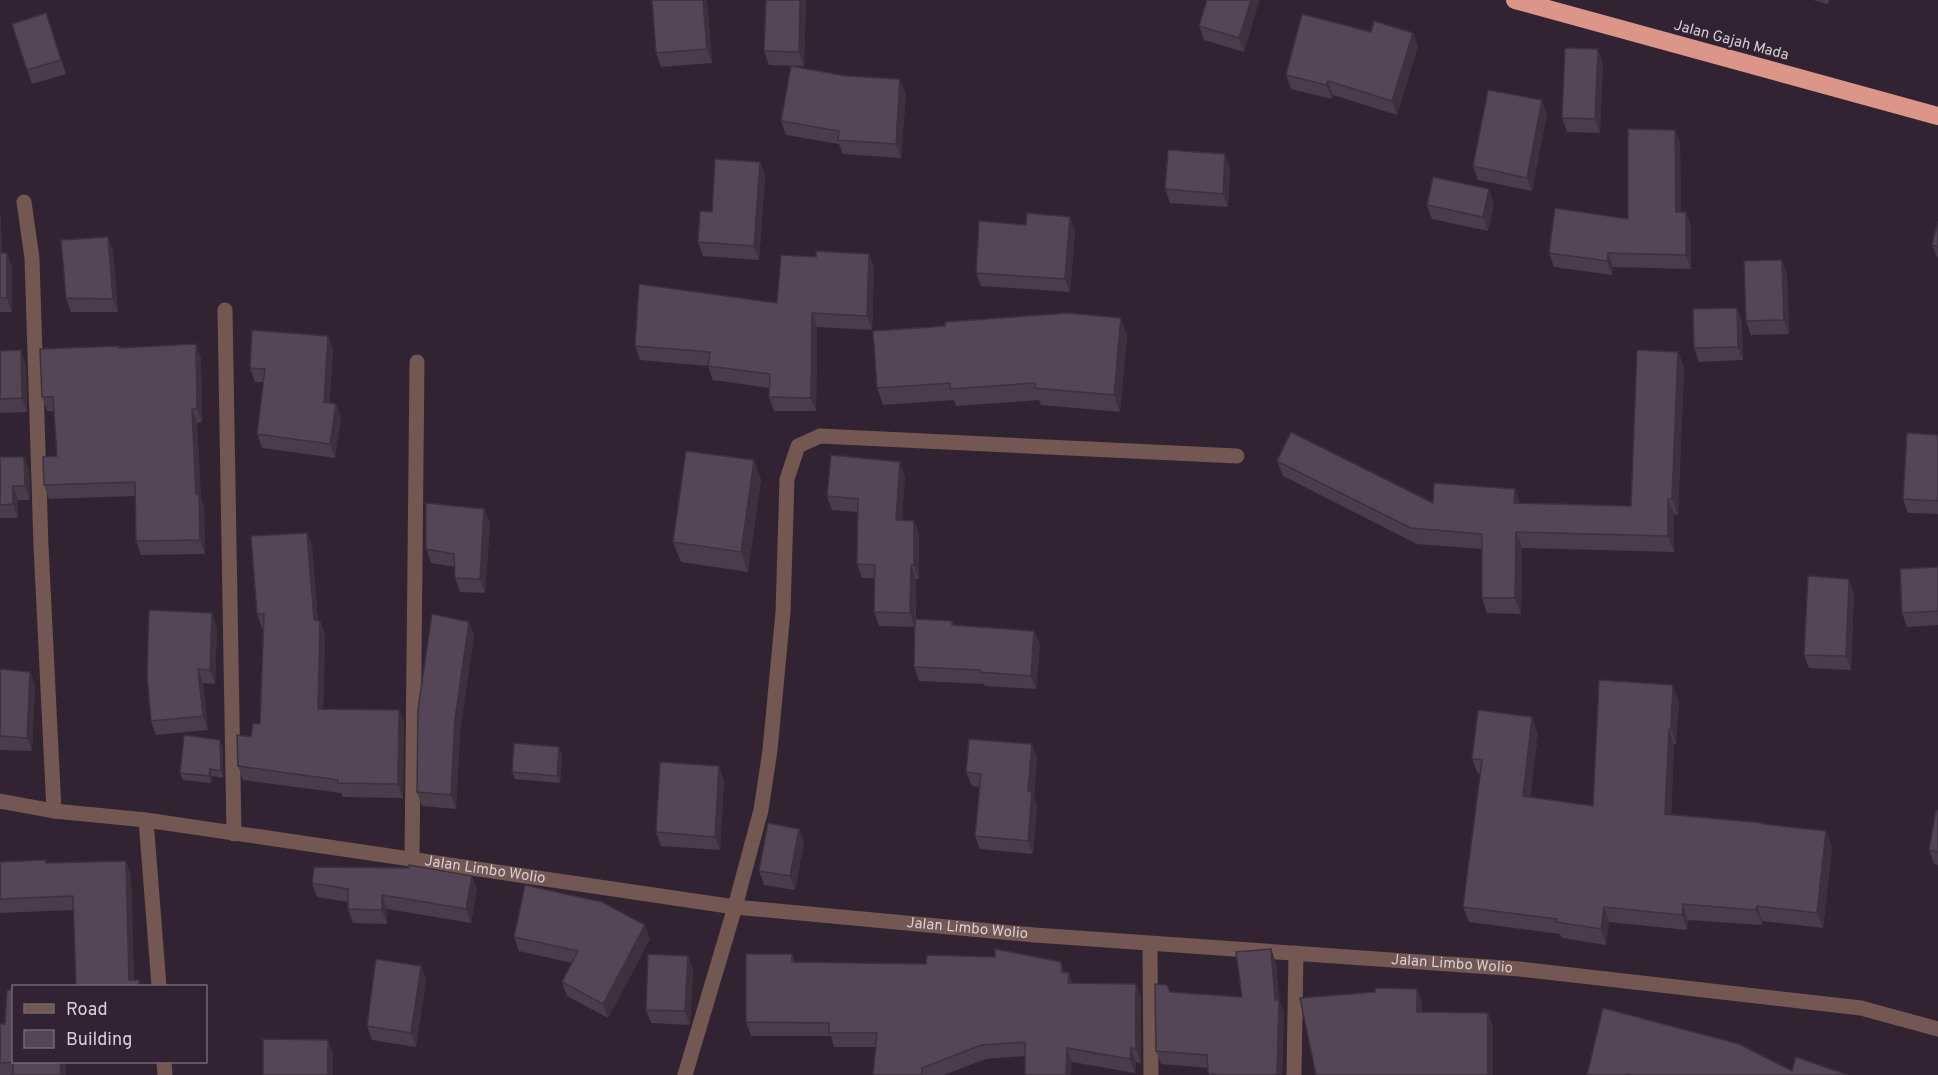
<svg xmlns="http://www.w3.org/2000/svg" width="1938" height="1075" font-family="Overpass,sans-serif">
<rect width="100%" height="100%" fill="#312332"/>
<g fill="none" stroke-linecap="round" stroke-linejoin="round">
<g stroke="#735752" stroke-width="15">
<path d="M 24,202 L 32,258 L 41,546 L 54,811"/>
<path d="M 225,310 L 234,834"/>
<path id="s1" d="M 0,801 L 54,811 L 146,820 L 735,907 L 1035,935 L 1520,969 L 1861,1008 L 1938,1029"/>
<path d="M 146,820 L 159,986"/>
<path d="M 412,859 L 417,362"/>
<path d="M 1150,944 L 1151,1075"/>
<path d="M 164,1062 L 165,1075"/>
<path d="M 685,1075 L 735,907 L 761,810 L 770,750 L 783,612 L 787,479 L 798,446 L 820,436 L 1237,456"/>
<path d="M 1294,1075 L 1296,953"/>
</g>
<path stroke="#db9589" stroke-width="18" d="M 1515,0 L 1938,116"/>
</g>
<g fill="#493c4b">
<path d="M 652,0 L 707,0 L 712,63 L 661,67 L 656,53 Z"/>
<path d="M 766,0 L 806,0 L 804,66 L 769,65 L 764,51 Z"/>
<path d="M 1207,0 L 1259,0 L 1259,1 L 1244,52 L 1204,40 L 1199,26 Z"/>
<path d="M 1813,0 L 1829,0 L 1828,4 Z"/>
<path d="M 51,27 L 66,74 L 32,84 L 27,70 Z"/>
<path d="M 1371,32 L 1413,33 L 1418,46 L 1397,115 L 1333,95 L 1332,99 L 1291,89 L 1286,75 Z"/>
<path d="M 1603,63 L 1600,133 L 1567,132 L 1562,118 Z"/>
<path d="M 906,93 L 901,158 L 843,154 L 839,144 L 786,135 L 781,121 Z"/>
<path d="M 1547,114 L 1532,191 L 1478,180 L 1473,166 Z"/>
<path d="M 1675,130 L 1680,144 L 1681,212 L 1686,212 L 1691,226 L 1691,269 L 1613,267 L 1612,275 L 1554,267 L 1549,253 L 1628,219 Z"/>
<path d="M 760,162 L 765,176 L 759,260 L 703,256 L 698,242 L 712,212 Z"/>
<path d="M 1230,168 L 1228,207 L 1170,203 L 1165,189 Z"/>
<path d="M 1494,203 L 1488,231 L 1432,219 L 1427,205 Z"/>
<path d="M 0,210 L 2,253 L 12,267 L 12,312 L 0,312 Z"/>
<path d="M 1070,217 L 1075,231 L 1070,292 L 981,286 L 976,273 L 1026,225 Z"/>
<path d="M 1938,221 L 1938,259 L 1932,245 Z"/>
<path d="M 108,237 L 113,250 L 118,312 L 71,312 L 66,298 Z"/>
<path d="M 869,254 L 874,268 L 872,330 L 817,327 L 816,411 L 774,411 L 769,397 L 769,388 L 713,380 L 708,366 L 640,360 L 635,346 L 777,303 L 816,257 Z"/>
<path d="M 1787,273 L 1789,334 L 1751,335 L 1746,321 Z"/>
<path d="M 1737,308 L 1742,322 L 1743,360 L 1699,362 L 1694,348 Z"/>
<path d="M 1127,335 L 1120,412 L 1041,405 L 1039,400 L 956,406 L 954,400 L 883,405 L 877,388 Z"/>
<path d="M 328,336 L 333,350 L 329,403 L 336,404 L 341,417 L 335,458 L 262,448 L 257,434 L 264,382 L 255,382 L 250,368 Z"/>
<path d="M 119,348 L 201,358 L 202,422 L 197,423 L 201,499 L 204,507 L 205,554 L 141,555 L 136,541 L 135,496 L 49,499 L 44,485 L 57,456 L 54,411 L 47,411 L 42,397 Z"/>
<path d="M 0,351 L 26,364 L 27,412 L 0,413 Z"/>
<path d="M 1678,352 L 1684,367 L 1678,515 L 1674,514 L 1674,552 L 1522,548 L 1521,614 L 1487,613 L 1482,598 L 1482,549 L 1417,544 L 1283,476 L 1277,461 L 1433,503 L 1515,489 L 1520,503 L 1631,506 Z"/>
<path d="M 1938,435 L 1938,514 L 1908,513 L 1903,499 Z"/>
<path d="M 0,457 L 24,457 L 29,471 L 30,500 L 18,500 L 18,518 L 0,518 Z"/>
<path d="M 754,460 L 761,480 L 748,572 L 681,562 L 673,542 Z"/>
<path d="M 905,476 L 902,520 L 914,521 L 919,534 L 919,579 L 916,579 L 916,619 L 952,621 L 954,625 L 1034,631 L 1040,644 L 1036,689 L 985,686 L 984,684 L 919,681 L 914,667 L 915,627 L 879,626 L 874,612 L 874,578 L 862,578 L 857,564 L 858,512 L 832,510 L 827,496 Z"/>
<path d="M 484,509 L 490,523 L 485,593 L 460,592 L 455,578 L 455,567 L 431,563 L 426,549 Z"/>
<path d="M 307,533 L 312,546 L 318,621 L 320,621 L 325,635 L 323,709 L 399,710 L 404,723 L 403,798 L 343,797 L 341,793 L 243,780 L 238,766 L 251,737 L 260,724 L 264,628 L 262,628 L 257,614 Z"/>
<path d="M 1938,567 L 1938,625 L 1907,627 L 1902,613 Z"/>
<path d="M 1854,593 L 1851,670 L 1809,668 L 1804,655 Z"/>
<path d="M 469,622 L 474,635 L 460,732 L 456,809 L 422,806 L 417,792 Z"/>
<path d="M 217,627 L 215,684 L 203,683 L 208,730 L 156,735 L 151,721 Z"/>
<path d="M 0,669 L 35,685 L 32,751 L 0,750 Z"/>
<path d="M 1679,701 L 1676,744 L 1674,744 L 1671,814 L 1764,824 L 1832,847 L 1823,928 L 1762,921 L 1762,925 L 1688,920 L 1687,930 L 1609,922 L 1606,945 L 1562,938 L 1560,934 L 1469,922 L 1463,907 L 1480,774 L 1478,774 L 1472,759 L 1538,733 L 1530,797 L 1593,806 Z"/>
<path d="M 223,747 L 223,778 L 212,776 L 211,783 L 183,780 L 180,773 Z"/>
<path d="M 562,754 L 560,783 L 515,779 L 512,772 Z"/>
<path d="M 1037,757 L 1034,796 L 1037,806 L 1033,854 L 980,849 L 975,836 L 980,787 L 972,786 L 966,772 Z"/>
<path d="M 724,780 L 720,850 L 661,846 L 656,832 Z"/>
<path d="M 1938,811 L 1938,865 L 1934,864 L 1929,850 Z"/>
<path d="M 799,829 L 804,842 L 795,890 L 764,885 L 759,871 Z"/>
<path d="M 0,862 L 47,863 L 131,875 L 134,980 L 76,987 L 73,910 L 0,913 Z"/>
<path d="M 472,876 L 477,889 L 471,923 L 387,909 L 387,924 L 353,923 L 348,909 L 348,902 L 317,897 L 312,883 Z"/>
<path d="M 514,937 L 650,939 L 608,1018 L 567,996 L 562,982 L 572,963 L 519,951 Z"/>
<path d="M 1271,949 L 1276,963 L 1279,999 L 1284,1013 L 1282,1075 L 1209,1075 L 1208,1068 L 1161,1064 L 1156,1051 L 1170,992 L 1242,997 Z"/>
<path d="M 792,954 L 795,962 L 1065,973 L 1072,984 L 1136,984 L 1141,998 L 1141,1063 L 1136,1062 L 1135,1073 L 1072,1062 L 1025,1056 L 986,1059 L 944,1075 L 873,1075 L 876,1047 L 834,1047 L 831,1036 L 751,1036 L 746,1022 Z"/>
<path d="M 688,956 L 693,970 L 690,1025 L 651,1023 L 646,1010 Z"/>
<path d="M 421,966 L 426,980 L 416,1047 L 372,1040 L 367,1026 Z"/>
<path d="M 0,1024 L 5,1024 L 14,1062 L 65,1062 L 66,1075 L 0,1075 Z"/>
</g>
<g fill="#3c313d">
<path d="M 703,0 L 707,0 L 712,63 L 707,49 Z"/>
<path d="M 800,0 L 806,0 L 804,66 L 799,52 Z"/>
<path d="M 1251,0 L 1259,0 L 1259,1 L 1244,52 L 1239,38 Z"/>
<path d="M 46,13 L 51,27 L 66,74 L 61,60 Z"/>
<path d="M 1413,33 L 1418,46 L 1397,115 L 1392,101 Z"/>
<path d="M 1598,49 L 1603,63 L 1600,133 L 1595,119 Z"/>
<path d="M 900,79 L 906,93 L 901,158 L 896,144 Z"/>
<path d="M 1328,81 L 1333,95 L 1332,99 L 1326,85 Z"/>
<path d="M 1542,100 L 1547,114 L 1532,191 L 1527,178 Z"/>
<path d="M 1675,130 L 1680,144 L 1681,225 L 1676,212 Z"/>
<path d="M 1225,154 L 1230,168 L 1228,207 L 1223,194 Z"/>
<path d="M 760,162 L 765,176 L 759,260 L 754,246 Z"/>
<path d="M 1489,189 L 1494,203 L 1488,231 L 1483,217 Z"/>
<path d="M 0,210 L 0,211 L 3,266 L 0,258 Z"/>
<path d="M 1686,212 L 1691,226 L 1691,269 L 1686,255 Z"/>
<path d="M 1070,217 L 1075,231 L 1070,292 L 1065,279 Z"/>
<path d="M 108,237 L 113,250 L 118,312 L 113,299 Z"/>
<path d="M 7,253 L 12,267 L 12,312 L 7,298 Z"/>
<path d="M 1608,253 L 1613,267 L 1612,275 L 1607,261 Z"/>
<path d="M 869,254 L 874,268 L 872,330 L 867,316 Z"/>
<path d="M 1782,260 L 1787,273 L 1789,334 L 1784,320 Z"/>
<path d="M 1737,308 L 1742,322 L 1743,360 L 1738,347 Z"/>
<path d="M 812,313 L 817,327 L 816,411 L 811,398 Z"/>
<path d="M 1121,318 L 1127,335 L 1120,412 L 1114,395 Z"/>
<path d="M 328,336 L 333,350 L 329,416 L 324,402 Z"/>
<path d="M 196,344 L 201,358 L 202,422 L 197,409 Z"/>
<path d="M 21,350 L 26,364 L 27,412 L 22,398 Z"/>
<path d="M 1678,352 L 1684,367 L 1678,515 L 1672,499 Z"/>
<path d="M 336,404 L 341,417 L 335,458 L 330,444 Z"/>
<path d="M 192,409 L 197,423 L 201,499 L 204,507 L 205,554 L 200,540 Z"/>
<path d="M 24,457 L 29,471 L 30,500 L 25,486 Z"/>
<path d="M 754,460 L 761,480 L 748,572 L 741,552 Z"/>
<path d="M 900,462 L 905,476 L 901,534 L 896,520 Z"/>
<path d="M 13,486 L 18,500 L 18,518 L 13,504 Z"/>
<path d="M 1515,489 L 1521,505 L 1514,503 Z"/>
<path d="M 1668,499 L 1674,514 L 1674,552 L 1668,536 Z"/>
<path d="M 484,509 L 490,523 L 485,593 L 480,579 Z"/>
<path d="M 914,521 L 919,534 L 919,579 L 914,565 Z"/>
<path d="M 1516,532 L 1522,548 L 1521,614 L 1515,598 Z"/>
<path d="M 307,533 L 312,546 L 319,634 L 314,620 Z"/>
<path d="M 911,565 L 916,579 L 915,627 L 910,613 Z"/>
<path d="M 1849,579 L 1854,593 L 1851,670 L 1846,656 Z"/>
<path d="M 212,613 L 217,627 L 215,684 L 210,670 Z"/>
<path d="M 320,621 L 325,635 L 323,723 L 318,709 Z"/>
<path d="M 469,622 L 474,635 L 460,732 L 456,809 L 451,795 L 455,719 Z"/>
<path d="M 1034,631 L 1040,644 L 1036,689 L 1031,676 Z"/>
<path d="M 198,669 L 203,683 L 208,730 L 203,716 Z"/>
<path d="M 30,672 L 35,685 L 32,751 L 27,738 Z"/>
<path d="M 1673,685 L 1679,701 L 1676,744 L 1671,729 Z"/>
<path d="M 399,710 L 404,723 L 403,798 L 398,784 Z"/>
<path d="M 1532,717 L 1538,733 L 1529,812 L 1523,796 Z"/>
<path d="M 1669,729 L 1674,744 L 1671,829 L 1665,814 Z"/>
<path d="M 220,740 L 223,747 L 223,778 L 221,771 Z"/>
<path d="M 1032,744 L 1037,757 L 1034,796 L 1037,806 L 1033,854 L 1028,841 L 1028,791 Z"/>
<path d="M 559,747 L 562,754 L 560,783 L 557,776 Z"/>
<path d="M 719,766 L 724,780 L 720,850 L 715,837 Z"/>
<path d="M 210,769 L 212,776 L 211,783 L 209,776 Z"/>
<path d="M 799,829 L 804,842 L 795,890 L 790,876 Z"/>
<path d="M 1826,831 L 1832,847 L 1823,928 L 1817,913 Z"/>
<path d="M 126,861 L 131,875 L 134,987 L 129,980 Z"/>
<path d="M 472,876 L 477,889 L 471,923 L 466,909 Z"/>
<path d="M 382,895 L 387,909 L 387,924 L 382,910 Z"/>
<path d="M 1683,904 L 1688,920 L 1687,930 L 1682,915 Z"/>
<path d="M 1757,906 L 1762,921 L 1762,925 L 1756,910 Z"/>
<path d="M 1604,907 L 1609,922 L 1606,945 L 1601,929 Z"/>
<path d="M 645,925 L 650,939 L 608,1018 L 603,1004 Z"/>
<path d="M 1271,949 L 1276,963 L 1279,1000 L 1279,999 L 1284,1013 L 1282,1075 L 1277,1075 L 1275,1000 Z"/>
<path d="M 688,956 L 693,970 L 690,1025 L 685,1011 Z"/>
<path d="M 1061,962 L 1066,976 L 1062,972 Z"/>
<path d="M 421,966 L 426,980 L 416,1047 L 411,1033 Z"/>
<path d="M 1069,973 L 1074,987 L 1068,983 Z"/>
<path d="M 1136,984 L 1141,998 L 1141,1063 L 1136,1049 Z"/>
<path d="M 1417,989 L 1422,1002 L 1422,1026 L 1417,1012 Z"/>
<path d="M 1488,1013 L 1493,1026 L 1493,1075 L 1488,1075 Z"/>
<path d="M 328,1040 L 333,1053 L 333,1075 L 328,1075 Z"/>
<path d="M 1067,1048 L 1072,1062 L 1071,1075 L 1066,1075 Z"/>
<path d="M 1131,1048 L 1136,1062 L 1135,1073 L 1130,1059 Z"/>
<path d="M 60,1062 L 65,1062 L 66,1075 L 61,1075 Z"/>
</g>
<g fill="#554657" stroke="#3c313d" stroke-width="1.5">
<path d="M 652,0 L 703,0 L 707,49 L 656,53 Z"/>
<path d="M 766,0 L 800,0 L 799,52 L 764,51 Z"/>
<path d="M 1207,0 L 1251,0 L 1239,38 L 1199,26 Z"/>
<path d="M 46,13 L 61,60 L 27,70 L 12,24 Z"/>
<path d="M 1302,14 L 1371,32 L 1374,21 L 1413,33 L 1392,101 L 1328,81 L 1326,85 L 1286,75 Z"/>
<path d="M 1565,48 L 1598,49 L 1595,119 L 1562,118 Z"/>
<path d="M 791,66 L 846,76 L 900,79 L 896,144 L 838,140 L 839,131 L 781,121 Z"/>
<path d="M 1488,90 L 1542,100 L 1527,178 L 1473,166 Z"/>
<path d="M 1628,129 L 1675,130 L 1676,212 L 1686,212 L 1686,255 L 1608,253 L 1607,261 L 1549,253 L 1555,208 L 1628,219 Z"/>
<path d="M 1168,150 L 1225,154 L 1223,194 L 1165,189 Z"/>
<path d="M 715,159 L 760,162 L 754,246 L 698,242 L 700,211 L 712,212 Z"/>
<path d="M 1433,177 L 1489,189 L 1483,217 L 1427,205 Z"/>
<path d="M 1027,213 L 1070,217 L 1065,279 L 976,273 L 979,221 L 1026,225 Z"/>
<path d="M 1938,221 L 1938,247 L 1932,245 Z"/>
<path d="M 108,237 L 113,299 L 66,298 L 61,240 Z"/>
<path d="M 816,251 L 869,254 L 867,316 L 812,313 L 811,398 L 769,397 L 770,374 L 708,366 L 710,352 L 635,346 L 639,284 L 777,303 L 781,255 L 816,257 Z"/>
<rect x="0" y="253" width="7" height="45"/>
<path d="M 1782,260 L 1784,320 L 1746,321 L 1744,261 Z"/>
<path d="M 1737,308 L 1738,347 L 1694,348 L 1693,309 Z"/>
<path d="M 1068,313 L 1121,318 L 1114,395 L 1035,388 L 1035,383 L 950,389 L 950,383 L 877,388 L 873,331 L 945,326 L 945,322 Z"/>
<path d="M 252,330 L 328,336 L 324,402 L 336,404 L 330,444 L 257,434 L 265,369 L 250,368 Z"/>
<path d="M 196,344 L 197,409 L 192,409 L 196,494 L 199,494 L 200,540 L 136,541 L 135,482 L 44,485 L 43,457 L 57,456 L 53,397 L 42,397 L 40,349 L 119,346 L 119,348 Z"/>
<path d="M 21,350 L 22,398 L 0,399 L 0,351 Z"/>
<path d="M 1637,350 L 1678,352 L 1672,499 L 1668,499 L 1668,536 L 1516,532 L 1515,598 L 1482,598 L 1482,534 L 1411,528 L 1277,461 L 1291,432 L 1433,503 L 1434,483 L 1515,489 L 1514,503 L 1631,506 Z"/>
<path d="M 1907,433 L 1938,435 L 1938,501 L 1903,499 Z"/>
<path d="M 686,451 L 754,460 L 741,552 L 673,542 Z"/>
<path d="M 831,455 L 900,462 L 896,520 L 914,521 L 914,565 L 911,565 L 910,613 L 874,612 L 875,565 L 857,564 L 858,499 L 827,496 Z"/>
<path d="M 0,457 L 24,457 L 25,486 L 13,486 L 13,504 L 0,505 Z"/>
<path d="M 426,503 L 484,509 L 480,579 L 455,578 L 454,554 L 426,549 Z"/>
<path d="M 307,533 L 314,620 L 320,621 L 318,709 L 399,710 L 398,784 L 338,783 L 338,780 L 238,766 L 237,735 L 251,737 L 253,723 L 260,724 L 264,614 L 257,614 L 251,536 Z"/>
<path d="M 1938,567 L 1938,611 L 1902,613 L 1900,569 Z"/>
<path d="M 1808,576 L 1849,579 L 1846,656 L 1804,655 Z"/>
<path d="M 149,610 L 212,613 L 210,670 L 198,669 L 203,716 L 151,721 L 147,675 Z"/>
<path d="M 432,614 L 469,622 L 455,719 L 451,795 L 417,792 L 418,710 Z"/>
<path d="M 915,619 L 952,621 L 952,625 L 1034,631 L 1031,676 L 980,672 L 980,670 L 914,667 Z"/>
<path d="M 0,669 L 30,672 L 27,738 L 0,736 Z"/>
<path d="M 1599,680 L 1673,685 L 1671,729 L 1669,729 L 1665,814 L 1763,823 L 1763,824 L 1826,831 L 1817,913 L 1757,906 L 1756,910 L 1683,904 L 1682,915 L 1604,907 L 1601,929 L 1556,922 L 1557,919 L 1463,907 L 1482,760 L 1472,759 L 1478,710 L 1532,717 L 1523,796 L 1593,806 Z"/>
<path d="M 184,735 L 220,740 L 221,771 L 210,769 L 209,776 L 180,773 Z"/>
<path d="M 969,739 L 1032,744 L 1028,791 L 1032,792 L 1028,841 L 975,836 L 981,774 L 966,772 Z"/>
<path d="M 514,743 L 559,747 L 557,776 L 512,772 Z"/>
<path d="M 660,762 L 719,766 L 715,837 L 656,832 Z"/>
<path d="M 1936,810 L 1938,811 L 1938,852 L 1929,850 Z"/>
<path d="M 768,823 L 799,829 L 790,876 L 759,871 Z"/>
<path d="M 46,860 L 46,863 L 126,861 L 129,980 L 139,980 L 139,987 L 76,987 L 73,896 L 0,899 L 0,862 Z"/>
<path d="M 409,865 L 472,876 L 466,909 L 382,895 L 382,910 L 348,909 L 348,889 L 312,883 L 314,867 L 409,868 Z"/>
<path d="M 525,885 L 602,902 L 645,925 L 603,1004 L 562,982 L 578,951 L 514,937 Z"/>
<path d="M 995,949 L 1061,962 L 1062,972 L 1069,973 L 1068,983 L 1136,984 L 1136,1049 L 1131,1048 L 1130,1059 L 1067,1048 L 1066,1075 L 1025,1075 L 1025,1042 L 981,1045 L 922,1068 L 922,1075 L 873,1075 L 877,1033 L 829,1033 L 829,1023 L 746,1022 L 746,954 L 792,954 L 792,962 L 926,964 L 927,955 L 995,957 Z"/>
<path d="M 1271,949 L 1275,1000 L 1279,999 L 1277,1075 L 1217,1075 L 1208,1073 L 1207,1055 L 1156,1051 L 1155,984 L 1167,985 L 1170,992 L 1242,997 L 1236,952 Z"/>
<path d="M 648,954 L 688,956 L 685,1011 L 646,1010 Z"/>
<path d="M 376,959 L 421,966 L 411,1033 L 367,1026 Z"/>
<path d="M 1375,988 L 1417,989 L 1417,1012 L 1488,1013 L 1488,1075 L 1316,1075 L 1300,998 L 1375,992 Z"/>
<path d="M 7,990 L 14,990 L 14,1062 L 60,1062 L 61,1075 L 13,1075 L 13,1062 L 0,1063 L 0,1024 L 5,1024 Z"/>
<path d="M 1603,1008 L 1739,1044 L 1792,1071 L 1796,1057 L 1848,1075 L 1631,1075 L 1627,1074 L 1626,1075 L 1587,1075 Z"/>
<path d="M 263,1039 L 328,1040 L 328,1075 L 263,1075 Z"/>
</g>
<g text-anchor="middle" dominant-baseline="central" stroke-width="5" stroke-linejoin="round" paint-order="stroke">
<g font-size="15" fill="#d7ced8" stroke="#312332">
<text transform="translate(1731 41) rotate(15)">Jalan Gajah Mada</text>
<text stroke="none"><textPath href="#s1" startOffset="490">Jalan Limbo Wolio</textPath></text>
<text stroke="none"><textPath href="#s1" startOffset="976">Jalan Limbo Wolio</textPath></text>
<text stroke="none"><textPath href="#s1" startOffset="1462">Jalan Limbo Wolio</textPath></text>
</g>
</g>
<rect x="12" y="985" width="195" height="78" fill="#312332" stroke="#736774" stroke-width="1.5"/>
<rect x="24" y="1004" width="30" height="9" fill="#735752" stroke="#736774" stroke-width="1.5"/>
<text x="66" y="1015" font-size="18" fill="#d7ced8">Road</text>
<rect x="24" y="1030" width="30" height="18" fill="#554657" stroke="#736774" stroke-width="1.5"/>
<text x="66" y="1045" font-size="18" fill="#d7ced8">Building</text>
</svg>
